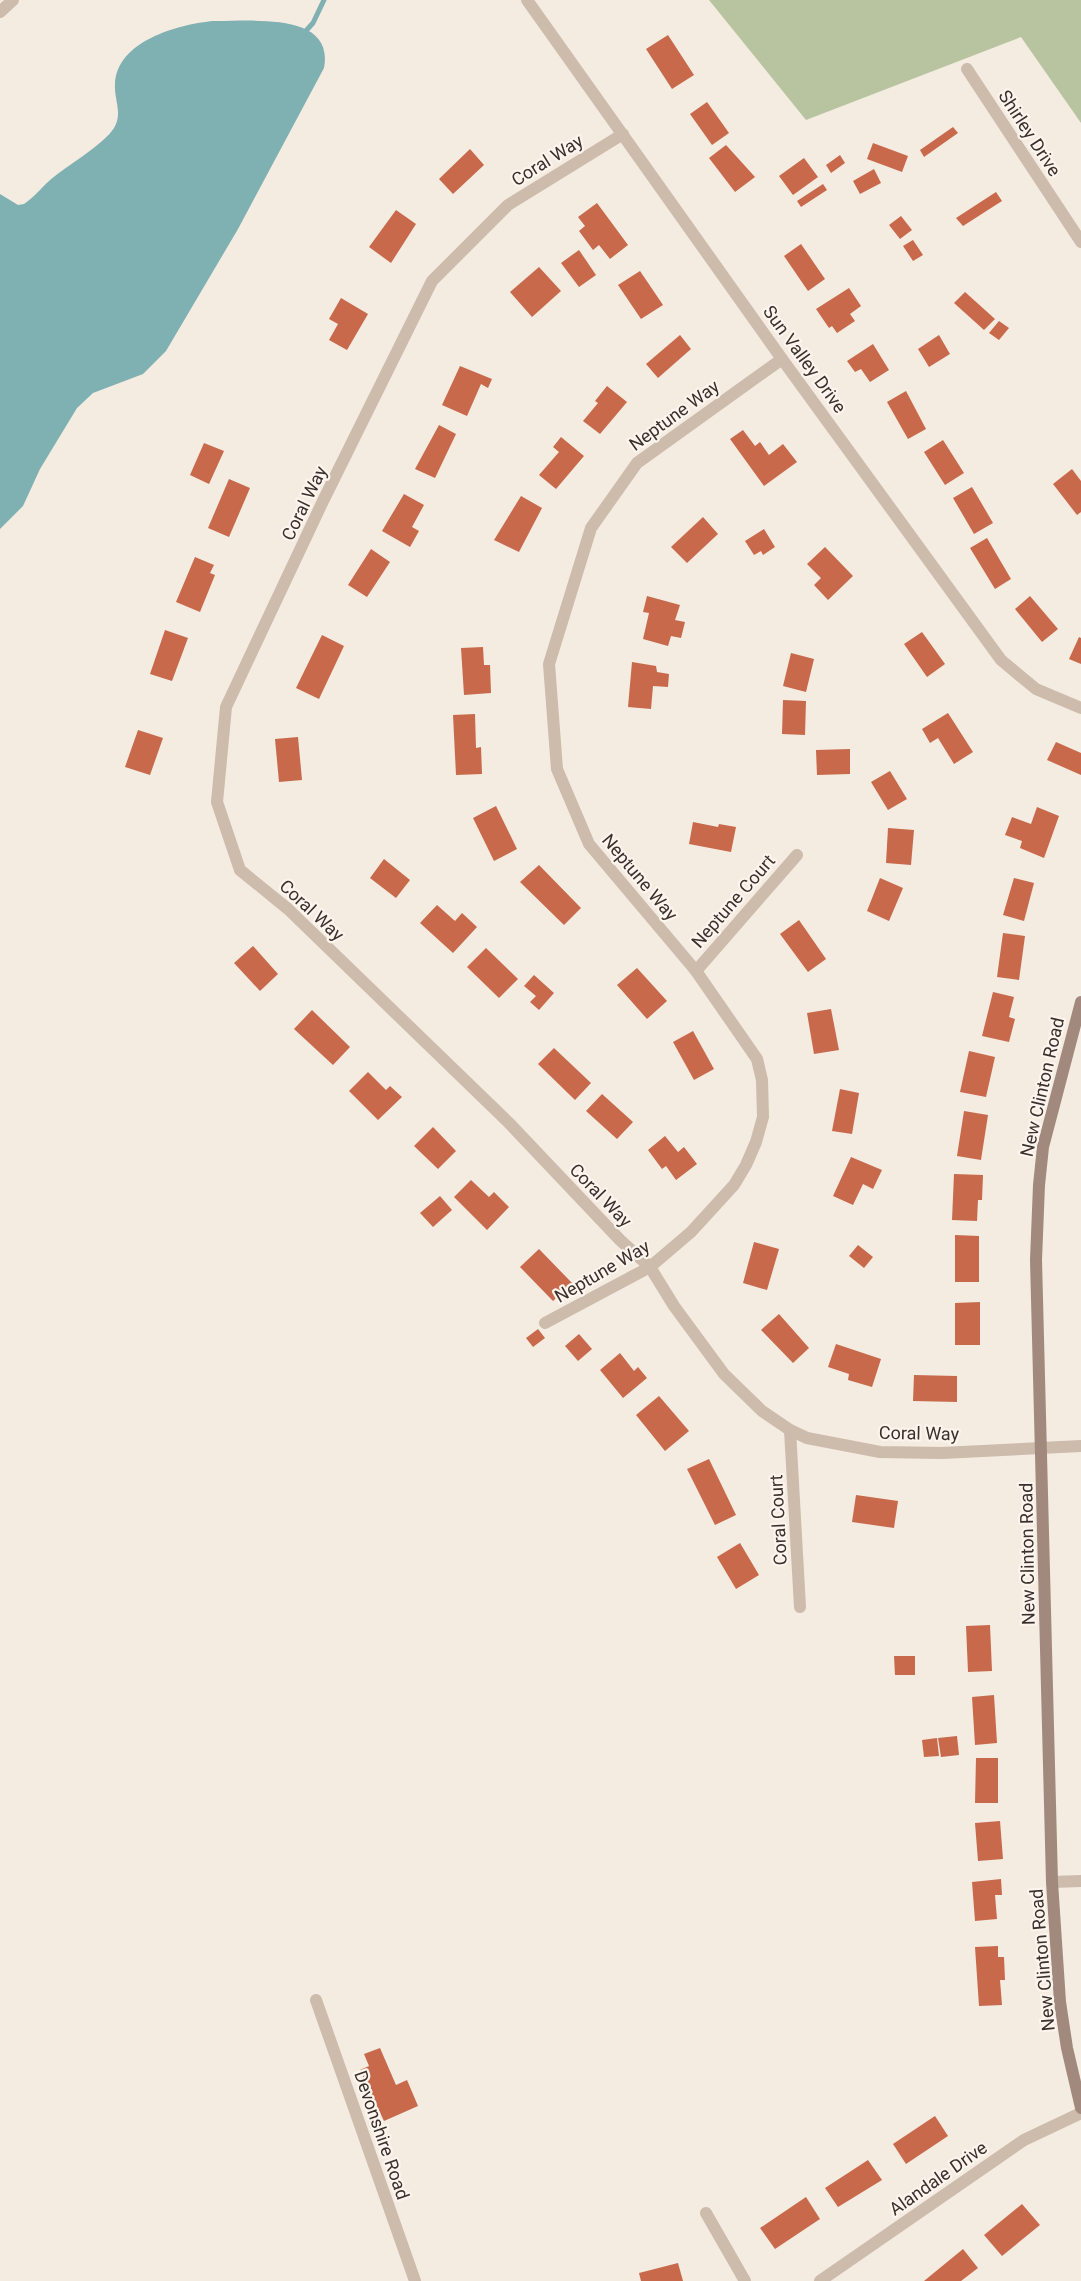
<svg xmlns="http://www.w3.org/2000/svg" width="1081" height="2281" font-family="Roboto,sans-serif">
<rect width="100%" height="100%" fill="#f4ebe1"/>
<path fill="#b8c4a0" d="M 709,0 L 1081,0 L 1081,123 L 1021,37 L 806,120 Z"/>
<path fill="#7fb0b2" d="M 212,21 C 248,22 335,10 324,68 L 238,229 L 166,351 L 143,374 L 93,393 L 77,408 L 40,469 L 23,506 L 0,529 L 0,194 L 18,205 L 24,204 C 35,197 44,184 55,176 C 70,164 104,144 114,128 C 123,113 114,100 115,84 C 117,41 177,25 212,21 Z"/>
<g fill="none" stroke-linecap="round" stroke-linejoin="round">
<path stroke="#7fb0b2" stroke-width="5" d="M 304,33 L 313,23 L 324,0"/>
</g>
<g fill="#c8694b">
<path d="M 668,35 L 694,75 L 672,89 L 646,49 Z"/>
<path d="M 707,102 L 729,133 L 712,145 L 690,114 Z"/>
<path d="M 953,127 L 958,133 L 924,157 L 920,150 Z"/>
<path d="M 873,143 L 908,156 L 902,172 L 867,159 Z"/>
<path d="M 726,145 L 755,177 L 735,192 L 709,158 Z"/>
<path d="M 470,149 L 484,165 L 453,194 L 439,179 Z"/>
<path d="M 840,155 L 845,163 L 831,173 L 826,165 Z"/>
<path d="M 804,158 L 818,177 L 793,195 L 779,176 Z"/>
<path d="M 874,169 L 881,183 L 860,194 L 853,181 Z"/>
<path d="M 823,184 L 827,190 L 801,207 L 797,201 Z"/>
<path d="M 996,192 L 1002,201 L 963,226 L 956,218 Z"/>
<path d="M 597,203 L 628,245 L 610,259 L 599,245 L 593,250 L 579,231 L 585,226 L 578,217 Z"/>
<path d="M 396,210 L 416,224 L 391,263 L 369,247 Z"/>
<path d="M 901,216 L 912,230 L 900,239 L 889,225 Z"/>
<path d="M 913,240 L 923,255 L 913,261 L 903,246 Z"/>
<path d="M 801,244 L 825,279 L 808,291 L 784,256 Z"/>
<path d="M 579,250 L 596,275 L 579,287 L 561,263 Z"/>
<path d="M 539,267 L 561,291 L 532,317 L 510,292 Z"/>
<path d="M 640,271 L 663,305 L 641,319 L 618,285 Z"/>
<path d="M 849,288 L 861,306 L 850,314 L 855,321 L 837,333 L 832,326 L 829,328 L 816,309 Z"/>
<path d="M 965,292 L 995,319 L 984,330 L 954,303 Z"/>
<path d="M 341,298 L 368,314 L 347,350 L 329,340 L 338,324 L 329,319 Z"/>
<path d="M 999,321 L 1009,328 L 999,340 L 989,333 Z"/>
<path d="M 680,335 L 691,349 L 658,378 L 646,364 Z"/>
<path d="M 939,335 L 950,354 L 929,367 L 918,349 Z"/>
<path d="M 873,344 L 889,370 L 870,382 L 861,369 L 855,372 L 847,361 Z"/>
<path d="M 460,366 L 492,379 L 488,388 L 481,384 L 467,416 L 442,405 Z"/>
<path d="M 607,386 L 627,402 L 600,434 L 583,421 L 598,403 L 595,401 Z"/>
<path d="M 906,391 L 926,429 L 908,439 L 887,402 Z"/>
<path d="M 439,425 L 456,434 L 435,478 L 415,469 Z"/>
<path d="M 743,430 L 755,446 L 760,442 L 769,455 L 783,444 L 797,462 L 764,486 L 730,439 Z"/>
<path d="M 561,437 L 584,456 L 556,489 L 539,475 L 559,452 L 553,447 Z"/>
<path d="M 943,440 L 964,473 L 945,485 L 924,452 Z"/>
<path d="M 204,443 L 224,451 L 209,484 L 190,475 Z"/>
<path d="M 1072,469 L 1081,481 L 1081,512 L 1077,515 L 1053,484 Z"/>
<path d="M 229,479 L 250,488 L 229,537 L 208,528 Z"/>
<path d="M 972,487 L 993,523 L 974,534 L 953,498 Z"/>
<path d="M 404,494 L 424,505 L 412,527 L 419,531 L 410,547 L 382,531 Z"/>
<path d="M 521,496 L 542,508 L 519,552 L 494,540 Z"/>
<path d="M 703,517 L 718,534 L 687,563 L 671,547 Z"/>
<path d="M 764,529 L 775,547 L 763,555 L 761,551 L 754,555 L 745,541 Z"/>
<path d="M 987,538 L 1011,579 L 995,589 L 970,548 Z"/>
<path d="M 825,547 L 853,576 L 828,600 L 814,585 L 821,578 L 807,564 Z"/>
<path d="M 371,549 L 390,562 L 367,597 L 348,585 Z"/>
<path d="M 195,557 L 214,565 L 210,573 L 215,575 L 200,612 L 176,602 Z"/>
<path d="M 647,596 L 680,605 L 675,620 L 685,622 L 681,638 L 671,636 L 668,646 L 643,639 L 649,613 L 643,612 Z"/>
<path d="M 1030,596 L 1058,629 L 1042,642 L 1015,609 Z"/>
<path d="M 165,630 L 188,638 L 172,681 L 150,674 Z"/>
<path d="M 922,632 L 945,664 L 927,677 L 904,644 Z"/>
<path d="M 322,635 L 344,646 L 319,699 L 296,688 Z"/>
<path d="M 1079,637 L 1081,638 L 1081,664 L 1069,659 Z"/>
<path d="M 483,647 L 484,665 L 490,665 L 491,693 L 464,695 L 461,648 Z"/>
<path d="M 791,653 L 814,659 L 806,692 L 783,686 Z"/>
<path d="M 632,662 L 656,666 L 657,672 L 669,674 L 668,687 L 653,686 L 651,709 L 628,707 Z"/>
<path d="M 783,700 L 806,701 L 805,735 L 782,734 Z"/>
<path d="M 948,713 L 973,752 L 954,764 L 938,738 L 930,743 L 922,729 Z"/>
<path d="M 475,714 L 476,748 L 481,747 L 482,774 L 456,775 L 453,715 Z"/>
<path d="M 138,730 L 163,738 L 150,775 L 125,767 Z"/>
<path d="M 298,737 L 302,780 L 279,782 L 275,739 Z"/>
<path d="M 1056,742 L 1081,753 L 1081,775 L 1047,760 Z"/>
<path d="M 850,749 L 850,774 L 817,775 L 816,750 Z"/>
<path d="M 890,771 L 907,799 L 888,810 L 871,782 Z"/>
<path d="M 496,806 L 517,849 L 494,861 L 473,818 Z"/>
<path d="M 1037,807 L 1059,816 L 1044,858 L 1020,848 L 1022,841 L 1005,835 L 1012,817 L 1031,824 Z"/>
<path d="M 693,822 L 718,827 L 719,824 L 736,827 L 731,852 L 689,844 Z"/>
<path d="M 888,828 L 914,830 L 911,865 L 886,863 Z"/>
<path d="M 384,859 L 410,880 L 396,898 L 370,878 Z"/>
<path d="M 539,865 L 581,908 L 564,925 L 520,882 Z"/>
<path d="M 880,878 L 903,888 L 889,921 L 867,911 Z"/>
<path d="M 1014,878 L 1034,883 L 1024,921 L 1003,915 Z"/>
<path d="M 437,905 L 455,921 L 462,913 L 477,927 L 453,953 L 420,923 Z"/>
<path d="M 799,920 L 826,959 L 808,972 L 780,934 Z"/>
<path d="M 1003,933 L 1025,936 L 1019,980 L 997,977 Z"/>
<path d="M 253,946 L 278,974 L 260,991 L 234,963 Z"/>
<path d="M 486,948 L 518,979 L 499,998 L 467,967 Z"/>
<path d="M 637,968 L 667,1001 L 647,1019 L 617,985 Z"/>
<path d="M 534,975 L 554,993 L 539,1010 L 530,1002 L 536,996 L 524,986 Z"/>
<path d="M 993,992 L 1014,997 L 1009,1017 L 1015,1019 L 1009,1042 L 982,1036 Z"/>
<path d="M 831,1009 L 839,1050 L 814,1054 L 807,1013 Z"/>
<path d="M 312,1010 L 350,1047 L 333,1065 L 294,1029 Z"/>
<path d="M 693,1031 L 714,1069 L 694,1080 L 673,1042 Z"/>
<path d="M 554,1048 L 591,1083 L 575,1100 L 538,1064 Z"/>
<path d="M 969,1051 L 995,1057 L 986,1097 L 960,1092 Z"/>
<path d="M 368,1072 L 386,1090 L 390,1086 L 402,1097 L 378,1120 L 349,1091 Z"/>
<path d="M 840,1089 L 859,1093 L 852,1134 L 832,1131 Z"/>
<path d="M 602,1094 L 633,1122 L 617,1139 L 586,1111 Z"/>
<path d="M 964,1111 L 988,1115 L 981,1160 L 957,1156 Z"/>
<path d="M 433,1127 L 456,1151 L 438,1169 L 414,1146 Z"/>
<path d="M 665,1136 L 678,1152 L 684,1147 L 697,1164 L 676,1180 L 666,1166 L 662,1169 L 648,1150 Z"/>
<path d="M 851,1157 L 882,1170 L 873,1189 L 863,1184 L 853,1205 L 833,1196 Z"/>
<path d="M 954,1174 L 983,1175 L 982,1200 L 978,1200 L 977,1221 L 952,1220 Z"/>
<path d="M 471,1180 L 489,1197 L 494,1192 L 509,1207 L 487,1230 L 454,1197 Z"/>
<path d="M 440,1196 L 452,1210 L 433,1227 L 420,1213 Z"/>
<path d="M 955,1235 L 979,1236 L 979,1282 L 955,1282 Z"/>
<path d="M 754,1242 L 779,1249 L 767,1290 L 743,1283 Z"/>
<path d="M 858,1245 L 873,1257 L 864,1268 L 849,1256 Z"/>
<path d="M 539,1249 L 572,1283 L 553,1301 L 520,1267 Z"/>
<path d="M 980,1302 L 980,1345 L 955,1345 L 955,1303 Z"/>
<path d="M 779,1314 L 809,1348 L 793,1363 L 761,1330 Z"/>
<path d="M 538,1329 L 545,1338 L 533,1347 L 526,1338 Z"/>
<path d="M 579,1334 L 592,1349 L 578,1361 L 565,1346 Z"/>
<path d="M 836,1344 L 881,1359 L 872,1387 L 848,1380 L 849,1374 L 828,1367 Z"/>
<path d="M 620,1353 L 634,1371 L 638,1367 L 647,1378 L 623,1398 L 600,1370 Z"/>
<path d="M 914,1375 L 957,1376 L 957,1402 L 913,1401 Z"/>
<path d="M 659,1396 L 689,1431 L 665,1451 L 636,1415 Z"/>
<path d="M 709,1459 L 736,1515 L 715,1525 L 687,1469 Z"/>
<path d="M 856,1495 L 898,1501 L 894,1528 L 852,1522 Z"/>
<path d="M 740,1543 L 759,1575 L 736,1589 L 717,1557 Z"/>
<path d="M 990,1625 L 992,1671 L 968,1672 L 966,1626 Z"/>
<path d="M 894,1656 L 915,1656 L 915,1675 L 895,1675 Z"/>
<path d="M 994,1695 L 997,1743 L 975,1745 L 972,1697 Z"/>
<path d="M 957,1736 L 959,1755 L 941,1757 L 938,1738 Z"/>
<path d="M 937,1738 L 939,1756 L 924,1757 L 922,1740 Z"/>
<path d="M 976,1758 L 998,1758 L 998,1803 L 975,1803 Z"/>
<path d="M 1000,1821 L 1003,1859 L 978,1861 L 975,1823 Z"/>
<path d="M 1001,1879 L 1002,1895 L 995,1895 L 997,1919 L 975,1921 L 972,1882 Z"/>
<path d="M 998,1946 L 998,1957 L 1004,1957 L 1005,1980 L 1000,1980 L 1002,2005 L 979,2006 L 975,1947 Z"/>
<path d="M 380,2048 L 396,2085 L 407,2080 L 418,2106 L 384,2121 L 360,2070 L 369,2066 L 364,2054 Z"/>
<path d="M 935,2116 L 948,2136 L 906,2164 L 893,2144 Z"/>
<path d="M 868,2160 L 882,2180 L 838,2207 L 825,2188 Z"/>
<path d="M 806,2197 L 820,2219 L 775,2249 L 760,2228 Z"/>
<path d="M 1022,2204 L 1040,2225 L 1002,2256 L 984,2235 Z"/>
<path d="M 963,2249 L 978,2268 L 961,2281 L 924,2281 Z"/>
<path d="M 678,2263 L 683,2281 L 641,2281 L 639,2273 Z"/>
</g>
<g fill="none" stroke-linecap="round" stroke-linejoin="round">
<g stroke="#cdbbac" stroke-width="12">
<path d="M 527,0 L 782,359 L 1001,660 L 1036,689 L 1081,708"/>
<path d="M 0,12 L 13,0"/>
<path d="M 967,69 L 1081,242"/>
<path d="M 623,134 L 508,205 L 432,281 L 323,501 L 226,707 L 217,802 L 240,870 L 288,909 L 509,1123 L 620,1240 L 650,1267 L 674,1306 L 724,1374 L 762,1411 L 790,1430 L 807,1438 L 880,1452 L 942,1453 L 1081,1446"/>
<path d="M 696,971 L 797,855"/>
<path d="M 545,1323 L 650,1267 L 691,1232 L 734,1185 L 746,1165 L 756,1142 L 763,1117 L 762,1080 L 757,1059 L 696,971 L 589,844 L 557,769 L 549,664 L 591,528 L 637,463 L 782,359"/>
<path d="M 790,1430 L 800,1607"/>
<path d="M 1052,1882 L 1081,1881"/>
<path d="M 316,2000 L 415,2281"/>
<path d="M 706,2213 L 745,2281"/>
<path d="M 820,2281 L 1024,2140 L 1081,2113"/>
</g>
<path stroke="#a18a7d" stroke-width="12" d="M 1081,1002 L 1043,1147 L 1039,1185 L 1036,1260 L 1052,1882 L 1060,2002 L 1067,2048 L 1081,2108"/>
</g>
<g text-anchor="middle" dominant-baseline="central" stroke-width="4.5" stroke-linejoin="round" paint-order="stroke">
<g font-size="18" fill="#3b302b" stroke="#fbf5ee">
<text transform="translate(1030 133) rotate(57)">Shirley Drive</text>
<text transform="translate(547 160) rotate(-32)">Coral Way</text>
<text transform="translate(805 359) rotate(54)">Sun Valley Drive</text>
<text transform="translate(674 415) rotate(-36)">Neptune Way</text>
<text transform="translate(304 503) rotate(-64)">Coral Way</text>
<text transform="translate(640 877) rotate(50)">Neptune Way</text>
<text transform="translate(733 901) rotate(-49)">Neptune Court</text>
<text transform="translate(312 910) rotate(43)">Coral Way</text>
<text transform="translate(1042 1087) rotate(-77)">New Clinton Road</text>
<text transform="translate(601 1195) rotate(46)">Coral Way</text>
<text transform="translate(602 1271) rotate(-30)">Neptune Way</text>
<text transform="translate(919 1433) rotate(1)">Coral Way</text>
<text transform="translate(778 1520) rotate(-93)">Coral Court</text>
<text transform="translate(1027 1554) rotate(-91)">New Clinton Road</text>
<text transform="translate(1042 1960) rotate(-95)">New Clinton Road</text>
<text transform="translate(382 2135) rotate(71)">Devonshire Road</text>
<text transform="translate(938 2178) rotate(-35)">Alandale Drive</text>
</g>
</g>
</svg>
